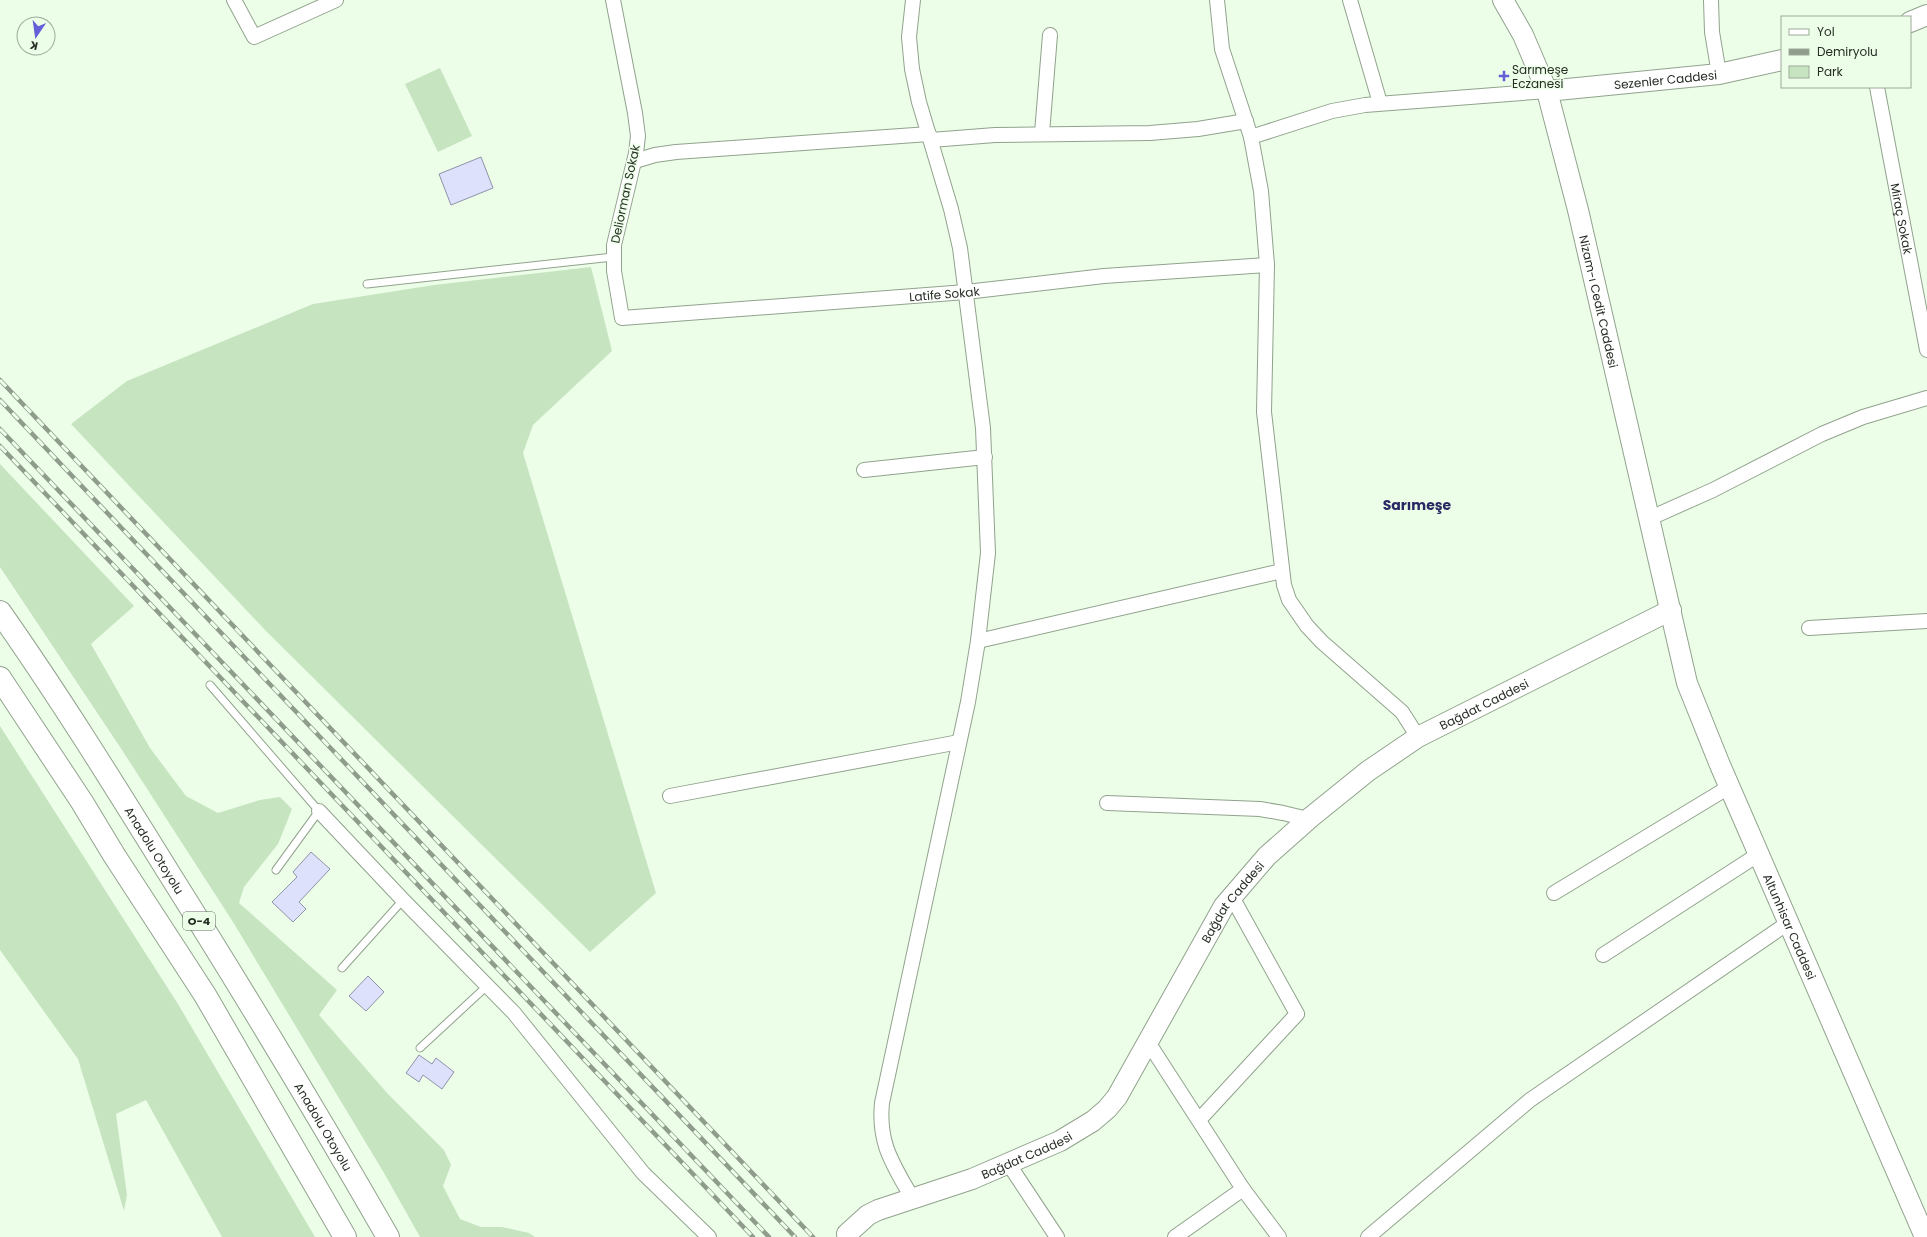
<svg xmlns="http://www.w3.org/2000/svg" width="1927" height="1237" font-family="Poppins,sans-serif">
<rect width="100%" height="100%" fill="#ecfee8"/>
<g fill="#c7e4c1">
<path d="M 440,68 L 472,136 L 438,152 L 405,84 Z"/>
<path d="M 591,267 L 612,351 L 533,425 L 523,453 L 656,893 L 590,952 L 266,631 L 71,424 L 127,381 L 313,304 L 434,285 Z"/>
<path d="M 0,464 L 134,606 L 91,644 L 150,748 L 186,796 L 218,813 L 260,800 L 280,797 L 292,809 L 278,844 L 244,887 L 239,903 L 337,990 L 319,1015 L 388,1094 L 444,1150 L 451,1165 L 443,1186 L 460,1219 L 481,1227 L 502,1227 L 529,1233 L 535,1237 L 420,1237 L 384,1173 L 233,922 L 122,750 L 0,567 Z"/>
<path d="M 0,726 L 178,1004 L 315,1237 L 222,1237 L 146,1100 L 116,1114 L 127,1195 L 124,1211 L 78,1059 L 0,950 Z"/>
</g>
<g fill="#dee1fb" stroke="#9092aa">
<path d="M 481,157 L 493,188 L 451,205 L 439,174 Z"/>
<path d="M 311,852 L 330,869 L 299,902 L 306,909 L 293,922 L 272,902 L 297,877 L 293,872 Z"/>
<path d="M 368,976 L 384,992 L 366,1011 L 349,996 Z"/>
<path d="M 419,1055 L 432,1064 L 436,1058 L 454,1072 L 442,1089 L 423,1075 L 419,1082 L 406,1073 Z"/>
</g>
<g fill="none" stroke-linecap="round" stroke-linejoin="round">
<g stroke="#91a28d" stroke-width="9">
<g id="lane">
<path d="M 367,284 L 613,257"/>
<path d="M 210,685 L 319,811 L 276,870"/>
<path d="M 342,968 L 403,900"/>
<path d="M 420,1048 L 488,985"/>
</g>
</g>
<g stroke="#91a28d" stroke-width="16">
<g id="street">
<path d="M 234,0 L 254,37 L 336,0"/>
<path id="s1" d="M 613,0 L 635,113 L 638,136 L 636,153 L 614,245 L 614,271 L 622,318 L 966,292 L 1104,276 L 1267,265"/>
<path d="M 1217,0 L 1222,49 L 1251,137 L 1261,191 L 1267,265 L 1264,412 L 1284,585 L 1289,600 L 1307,626 L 1322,642 L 1402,712 L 1418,737"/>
<path d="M 1350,0 L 1380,103"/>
<path d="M 1711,0 L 1712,32 L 1719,74"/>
<path id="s2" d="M 1877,87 L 1927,350"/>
<path d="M 1042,133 L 1050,35"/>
<path d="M 1251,137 L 1332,111 L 1365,105 L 1547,91"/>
<path d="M 931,140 L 995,135 L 1150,133 L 1198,129 L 1246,121"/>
<path d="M 635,161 L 655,155 L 676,152 L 929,134"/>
<path d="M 864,470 L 985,457"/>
<path d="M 1648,519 L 1713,490 L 1822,434 L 1863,417 L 1927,398"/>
<path d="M 1809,628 L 1927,621"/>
<path d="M 978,641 L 1282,571"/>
<path d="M 670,796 L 959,742"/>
<path d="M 1107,803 L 1260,809 L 1283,813 L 1308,819"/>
<path d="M 319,811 L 403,900 L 514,1013 L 643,1173 L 709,1237"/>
<path d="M 1554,893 L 1729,787"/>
<path d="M 1603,955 L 1759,854"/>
<path d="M 1148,1042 L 1243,1189 L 1279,1237"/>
<path d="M 1199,1120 L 1297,1014 L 1232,897"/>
<path d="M 1008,1163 L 1057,1237"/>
<path d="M 912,1198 C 893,1164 878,1144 882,1103 L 968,702 L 978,641 L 988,553 L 983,428 L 960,248 L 951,209 L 919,102 L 912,69 L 909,37 L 913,0"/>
<path d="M 1175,1237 L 1243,1189"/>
<path d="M 1368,1237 L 1530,1100 L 1788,923"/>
</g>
</g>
<g stroke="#91a28d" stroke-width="22">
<g id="secondary">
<path id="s3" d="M 1503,0 L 1523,35 L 1547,91 L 1578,210 L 1687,683 L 1720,765 L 1925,1237"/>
<path d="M 1910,22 L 1927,15"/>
<path id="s4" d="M 1547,91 L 1719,74 L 1782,60"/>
<path id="s5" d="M 847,1234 L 868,1215 L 878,1210 L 972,1179 L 1060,1141 L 1093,1121 L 1107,1109 L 1117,1097 L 1224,906 L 1267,856 L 1311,817 L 1368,771 L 1418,737 L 1671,610"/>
</g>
</g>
<g stroke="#91a28d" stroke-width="24">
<g id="highway">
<path id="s6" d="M 0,612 C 59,696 113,783 167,870 C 243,991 317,1113 388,1237"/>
<path d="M 0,678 L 82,802 L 114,855 L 205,995 L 345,1237"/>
</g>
</g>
<use href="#lane" stroke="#fff" stroke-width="7"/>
<use href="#street" stroke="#fff" stroke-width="14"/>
<use href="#secondary" stroke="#fff" stroke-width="20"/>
<use href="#highway" stroke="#fff" stroke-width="22"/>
<g stroke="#8f9c8c" stroke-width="4.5">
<g id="rail">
<path d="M 0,380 L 813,1237"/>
<path d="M 0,400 L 795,1237"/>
<path d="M 0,429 L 769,1237"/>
<path d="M 0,446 L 753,1237"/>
</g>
</g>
<use href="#rail" stroke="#ecfee8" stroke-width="3" stroke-dasharray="9" stroke-linecap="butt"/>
</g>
<path fill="#645fd8" stroke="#ecfee8" stroke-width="1.5" d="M1502 70h4v4h4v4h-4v4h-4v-4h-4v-4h4z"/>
<g text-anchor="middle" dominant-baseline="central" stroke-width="3" stroke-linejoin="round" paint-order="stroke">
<rect fill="#ecfee8" stroke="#616c5f" stroke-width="1" x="183" y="912" width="32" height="18" rx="3"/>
<g font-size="11" font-weight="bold" fill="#262d24">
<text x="199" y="921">O-4</text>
</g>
<g font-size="12" fill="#262d24" stroke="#ecfee8" text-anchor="start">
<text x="1512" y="69">Sarımeşe<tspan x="1512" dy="14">Eczanesi</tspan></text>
</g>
<g font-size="12" fill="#262d24" stroke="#ecfee8">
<text stroke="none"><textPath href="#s4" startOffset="119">Sezenler Caddesi</textPath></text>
<text transform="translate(625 194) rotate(-78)">Deliorman Sokak</text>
<text stroke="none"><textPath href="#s2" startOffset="134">Miraç Sokak</textPath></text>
<text stroke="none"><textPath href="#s1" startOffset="647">Latife Sokak</textPath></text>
<text stroke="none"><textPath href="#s3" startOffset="318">Nizam-ı Cedit Caddesi</textPath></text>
<text stroke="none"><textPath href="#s5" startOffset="858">Bağdat Caddesi</textPath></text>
<text stroke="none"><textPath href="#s6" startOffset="284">Anadolu Otoyolu</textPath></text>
<text stroke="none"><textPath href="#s5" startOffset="534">Bağdat Caddesi</textPath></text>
<text stroke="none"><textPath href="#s3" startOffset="974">Altunhisar Caddesi</textPath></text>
<text stroke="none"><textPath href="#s6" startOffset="608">Anadolu Otoyolu</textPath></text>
<text stroke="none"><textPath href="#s5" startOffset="198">Bağdat Caddesi</textPath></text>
</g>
<g font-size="14" font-weight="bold" fill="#2a2863" stroke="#ecfee8">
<text x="1417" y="505">Sarımeşe</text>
</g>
</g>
<rect x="1781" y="16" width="130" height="72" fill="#ecfee8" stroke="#9daa9a"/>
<rect x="1789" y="29" width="20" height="6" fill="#ffffff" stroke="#9daa9a"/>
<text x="1817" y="36" font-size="12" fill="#262d24">Yol</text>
<rect x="1789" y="49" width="20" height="6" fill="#8f9c8c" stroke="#9daa9a"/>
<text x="1817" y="56" font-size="12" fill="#262d24">Demiryolu</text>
<rect x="1789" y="66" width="20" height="12" fill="#c7e4c1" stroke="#9daa9a"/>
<text x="1817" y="76" font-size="12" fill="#262d24">Park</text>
<g transform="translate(36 36) rotate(193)"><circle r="19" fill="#ecfee8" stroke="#9daa9a"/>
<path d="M0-3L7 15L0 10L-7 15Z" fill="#645fd8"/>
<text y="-6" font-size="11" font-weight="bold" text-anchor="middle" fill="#262d24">K</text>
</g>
</svg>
